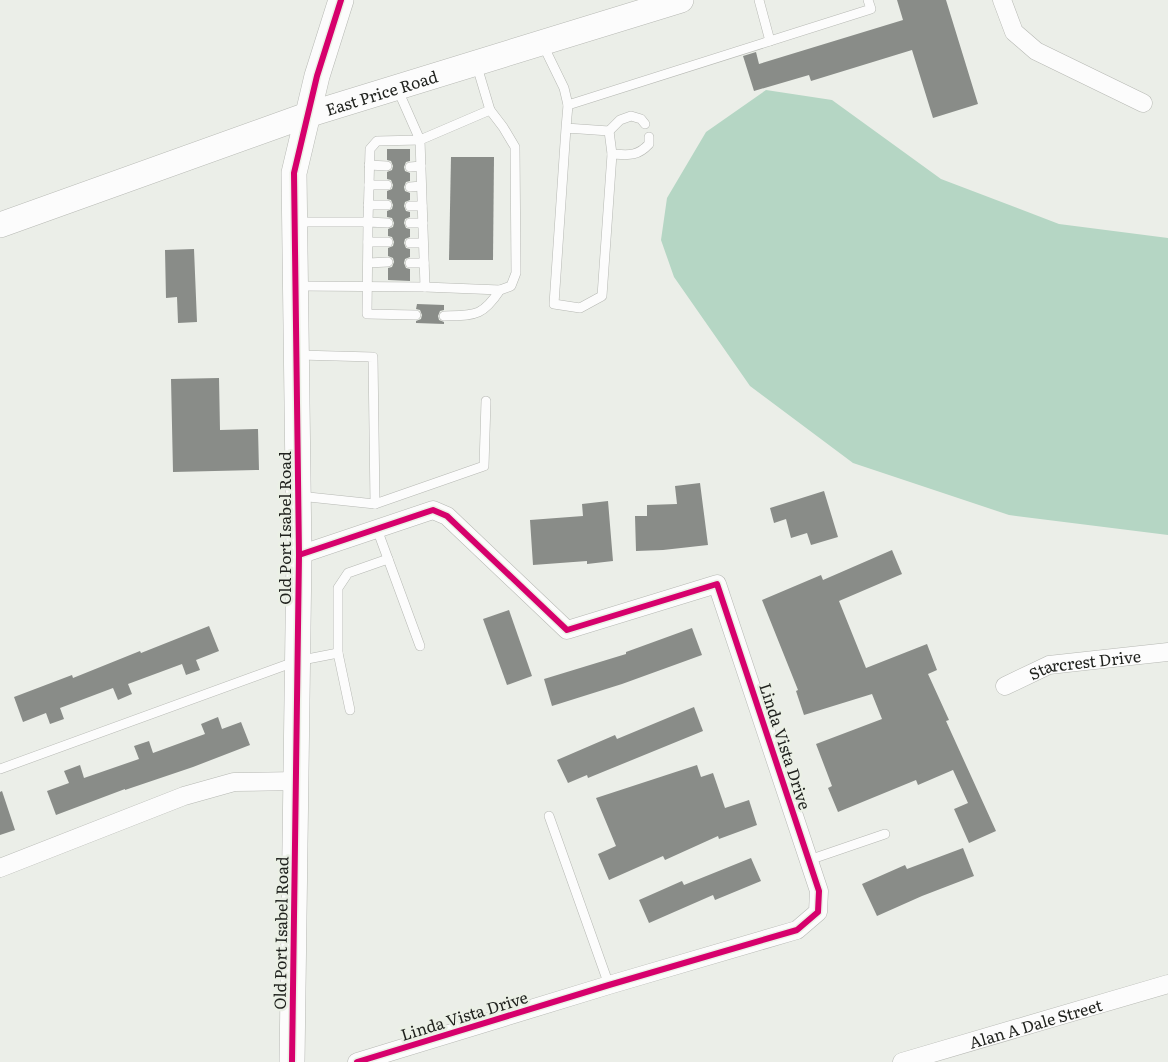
<svg xmlns="http://www.w3.org/2000/svg" width="1168" height="1062" font-family="Literata,serif">
<rect width="100%" height="100%" fill="#ebeee8"/>
<path fill="#b5d6c4" d="M 766,90 L 832,100 L 941,179 L 1059,224 L 1168,238 L 1168,535 L 1009,515 L 853,463 L 750,386 L 674,277 L 661,240 L 667,198 L 706,132 Z"/>
<g fill="#898c88">
<path d="M 897,0 L 946,0 L 978,104 L 933,118 L 912,50 L 811,81 L 809,75 L 754,91 L 743,56 L 756,52 L 759,64 L 903,20 Z"/>
<path d="M 387,149 L 410,149 L 410,161 L 406,162 L 404,167 L 405,171 L 410,173 L 410,181 L 406,182 L 404,187 L 405,191 L 410,193 L 410,200 L 405,202 L 404,206 L 406,211 L 410,212 L 410,217 L 405,219 L 404,223 L 406,228 L 410,229 L 410,237 L 405,239 L 404,243 L 406,248 L 410,249 L 410,257 L 405,259 L 404,263 L 406,268 L 410,269 L 410,281 L 388,280 L 388,268 L 392,267 L 394,262 L 393,258 L 388,256 L 388,248 L 393,246 L 394,242 L 392,237 L 388,236 L 388,229 L 393,227 L 394,223 L 392,218 L 387,217 L 387,211 L 392,209 L 393,205 L 391,200 L 387,199 L 387,191 L 392,189 L 393,185 L 391,180 L 387,179 L 387,172 L 392,170 L 393,166 L 391,161 L 387,160 Z"/>
<path d="M 451,157 L 494,157 L 493,260 L 449,260 Z"/>
<path d="M 194,249 L 197,322 L 178,323 L 177,297 L 166,298 L 165,250 Z"/>
<path d="M 417,304 L 444,305 L 444,310 L 440,311 L 438,316 L 439,320 L 444,322 L 444,324 L 416,323 L 416,321 L 421,319 L 422,315 L 420,310 L 416,309 Z"/>
<path d="M 219,378 L 220,430 L 258,429 L 259,470 L 173,472 L 171,379 Z"/>
<path d="M 700,483 L 708,545 L 663,550 L 636,551 L 635,516 L 647,516 L 647,505 L 677,504 L 675,486 Z"/>
<path d="M 824,491 L 838,537 L 811,545 L 807,533 L 791,538 L 786,519 L 774,523 L 770,508 Z"/>
<path d="M 608,501 L 613,561 L 587,564 L 587,561 L 533,565 L 530,520 L 583,516 L 582,504 Z"/>
<path d="M 892,550 L 902,574 L 839,601 L 866,668 L 927,644 L 937,670 L 928,674 L 949,720 L 946,721 L 996,831 L 969,843 L 954,809 L 968,803 L 953,770 L 918,785 L 916,780 L 838,812 L 828,788 L 832,786 L 816,744 L 882,719 L 872,694 L 804,715 L 796,691 L 798,690 L 762,600 L 821,575 L 823,580 Z"/>
<path d="M 509,610 L 532,676 L 507,685 L 483,619 Z"/>
<path d="M 209,626 L 219,651 L 196,660 L 200,670 L 186,675 L 182,664 L 128,684 L 132,694 L 118,700 L 113,688 L 60,708 L 64,719 L 50,724 L 46,713 L 23,722 L 14,697 L 72,675 L 73,678 L 140,651 L 141,653 Z"/>
<path d="M 692,628 L 702,655 L 622,684 L 552,706 L 544,679 L 626,654 L 626,652 Z"/>
<path d="M 694,707 L 703,731 L 588,778 L 587,775 L 568,783 L 557,760 L 615,735 L 617,739 Z"/>
<path d="M 218,717 L 222,729 L 241,722 L 250,745 L 193,767 L 125,790 L 125,789 L 56,815 L 47,791 L 69,783 L 64,771 L 80,765 L 84,778 L 139,759 L 134,746 L 149,741 L 153,753 L 205,734 L 201,724 Z"/>
<path d="M 697,765 L 701,777 L 713,773 L 725,808 L 749,800 L 757,825 L 719,839 L 718,836 L 665,860 L 663,856 L 609,880 L 598,854 L 616,846 L 596,798 Z"/>
<path d="M 2,791 L 15,830 L 0,835 L 0,792 Z"/>
<path d="M 963,848 L 974,876 L 922,896 L 877,916 L 862,884 L 905,865 L 907,869 Z"/>
<path d="M 751,858 L 761,881 L 715,900 L 713,895 L 649,923 L 639,900 L 682,881 L 684,885 Z"/>
</g>
<g fill="none" stroke-linecap="round" stroke-linejoin="round">
<g stroke="#b6b8b3" stroke-width="10">
<g id="lane">
<path d="M 759,0 L 770,41"/>
<path d="M 543,45 L 564,88 L 568,105 L 871,9 L 868,0"/>
<path d="M 566,128 L 609,131 L 612,154 L 602,296 L 580,308 L 554,304 L 566,128 L 568,105"/>
<path d="M 609,131 L 620,120 L 631,116 L 641,119 L 645,124"/>
<path d="M 612,154 C 628,155 637,157 649,144 L 649,137"/>
<path d="M 369,165 L 387,166"/>
<path d="M 410,167 L 421,166"/>
<path d="M 369,185 L 387,185"/>
<path d="M 410,187 L 421,186"/>
<path d="M 368,205 L 387,205"/>
<path d="M 410,206 L 422,206"/>
<path d="M 297,222 L 368,222 L 370,149 L 377,141 L 420,140 L 397,88"/>
<path d="M 388,223 L 368,222 L 367,314 L 416,315"/>
<path d="M 410,223 L 423,223"/>
<path d="M 368,242 L 388,242"/>
<path d="M 410,243 L 423,243"/>
<path d="M 368,263 L 388,262"/>
<path d="M 410,263 L 424,263"/>
<path d="M 298,286 L 425,287 L 500,290 L 511,286 L 516,273 L 515,147 L 503,127 L 490,110 L 476,63"/>
<path d="M 425,287 L 420,140 L 490,110"/>
<path d="M 444,316 C 475,315 482,317 500,290"/>
<path d="M 299,355 L 373,357 L 375,504"/>
<path d="M 299,496 L 375,504 L 484,466 L 486,401"/>
<path d="M 377,529 L 420,646"/>
<path d="M 350,710 L 338,653 L 338,588 L 348,573 L 388,559"/>
<path d="M 0,769 L 297,661 L 338,653"/>
<path d="M 549,816 L 609,985"/>
<path d="M 809,860 L 885,834"/>
</g>
</g>
<g stroke="#b6b8b3" stroke-width="19">
<g id="street">
<path d="M 1002,0 L 1014,32 L 1036,51 L 1143,103"/>
<path d="M 299,555 L 433,510 L 447,516 L 567,630 L 717,584 L 819,891 L 818,912 L 797,930 L 609,985 L 357,1062"/>
<path id="s1" d="M 1005,686 L 1049,665 L 1168,652"/>
<path d="M 0,868 L 184,796 L 234,782 L 296,781"/>
<path id="s2" d="M 902,1062 L 1168,984"/>
</g>
</g>
<g stroke="#b6b8b3" stroke-width="26">
<g id="secondary">
<path id="s3" d="M 0,225 L 307,115 L 681,0"/>
<path d="M 292,1062 L 299,555 L 294,173 L 317,76 L 341,0"/>
</g>
</g>
<use href="#lane" stroke="#fcfcfc" stroke-width="9"/>
<use href="#street" stroke="#fcfcfc" stroke-width="18"/>
<use href="#secondary" stroke="#fcfcfc" stroke-width="25"/>
<g stroke="#ebf0e6" stroke-width="9">
<g id="cycleway">
<path d="M 299,555 L 433,510 L 447,516 L 567,630 L 717,584 L 819,891 L 818,912 L 797,930 L 609,985 L 357,1062"/>
<path d="M 292,1062 L 299,555 L 294,173 L 317,76 L 341,0"/>
</g>
</g>
<use href="#cycleway" stroke="#d6006c" stroke-width="6"/>
</g>
<g text-anchor="middle" dominant-baseline="central" stroke-width="5" stroke-linejoin="round" paint-order="stroke">
<g font-size="16" fill="#1f211d" stroke="#ebf0e6">
<text stroke="none"><textPath href="#s3" startOffset="404">East Price Road</textPath></text>
<text transform="translate(284 528) rotate(-90)">Old Port Isabel Road</text>
<text stroke="none"><textPath href="#s1" startOffset="84">Starcrest Drive</textPath></text>
<text transform="translate(786 746) rotate(72)">Linda Vista Drive</text>
<text transform="translate(280 933) rotate(-89)">Old Port Isabel Road</text>
<text transform="translate(464 1015) rotate(-17)">Linda Vista Drive</text>
<text stroke="none"><textPath href="#s2" startOffset="139">Alan A Dale Street</textPath></text>
</g>
</g>
</svg>
